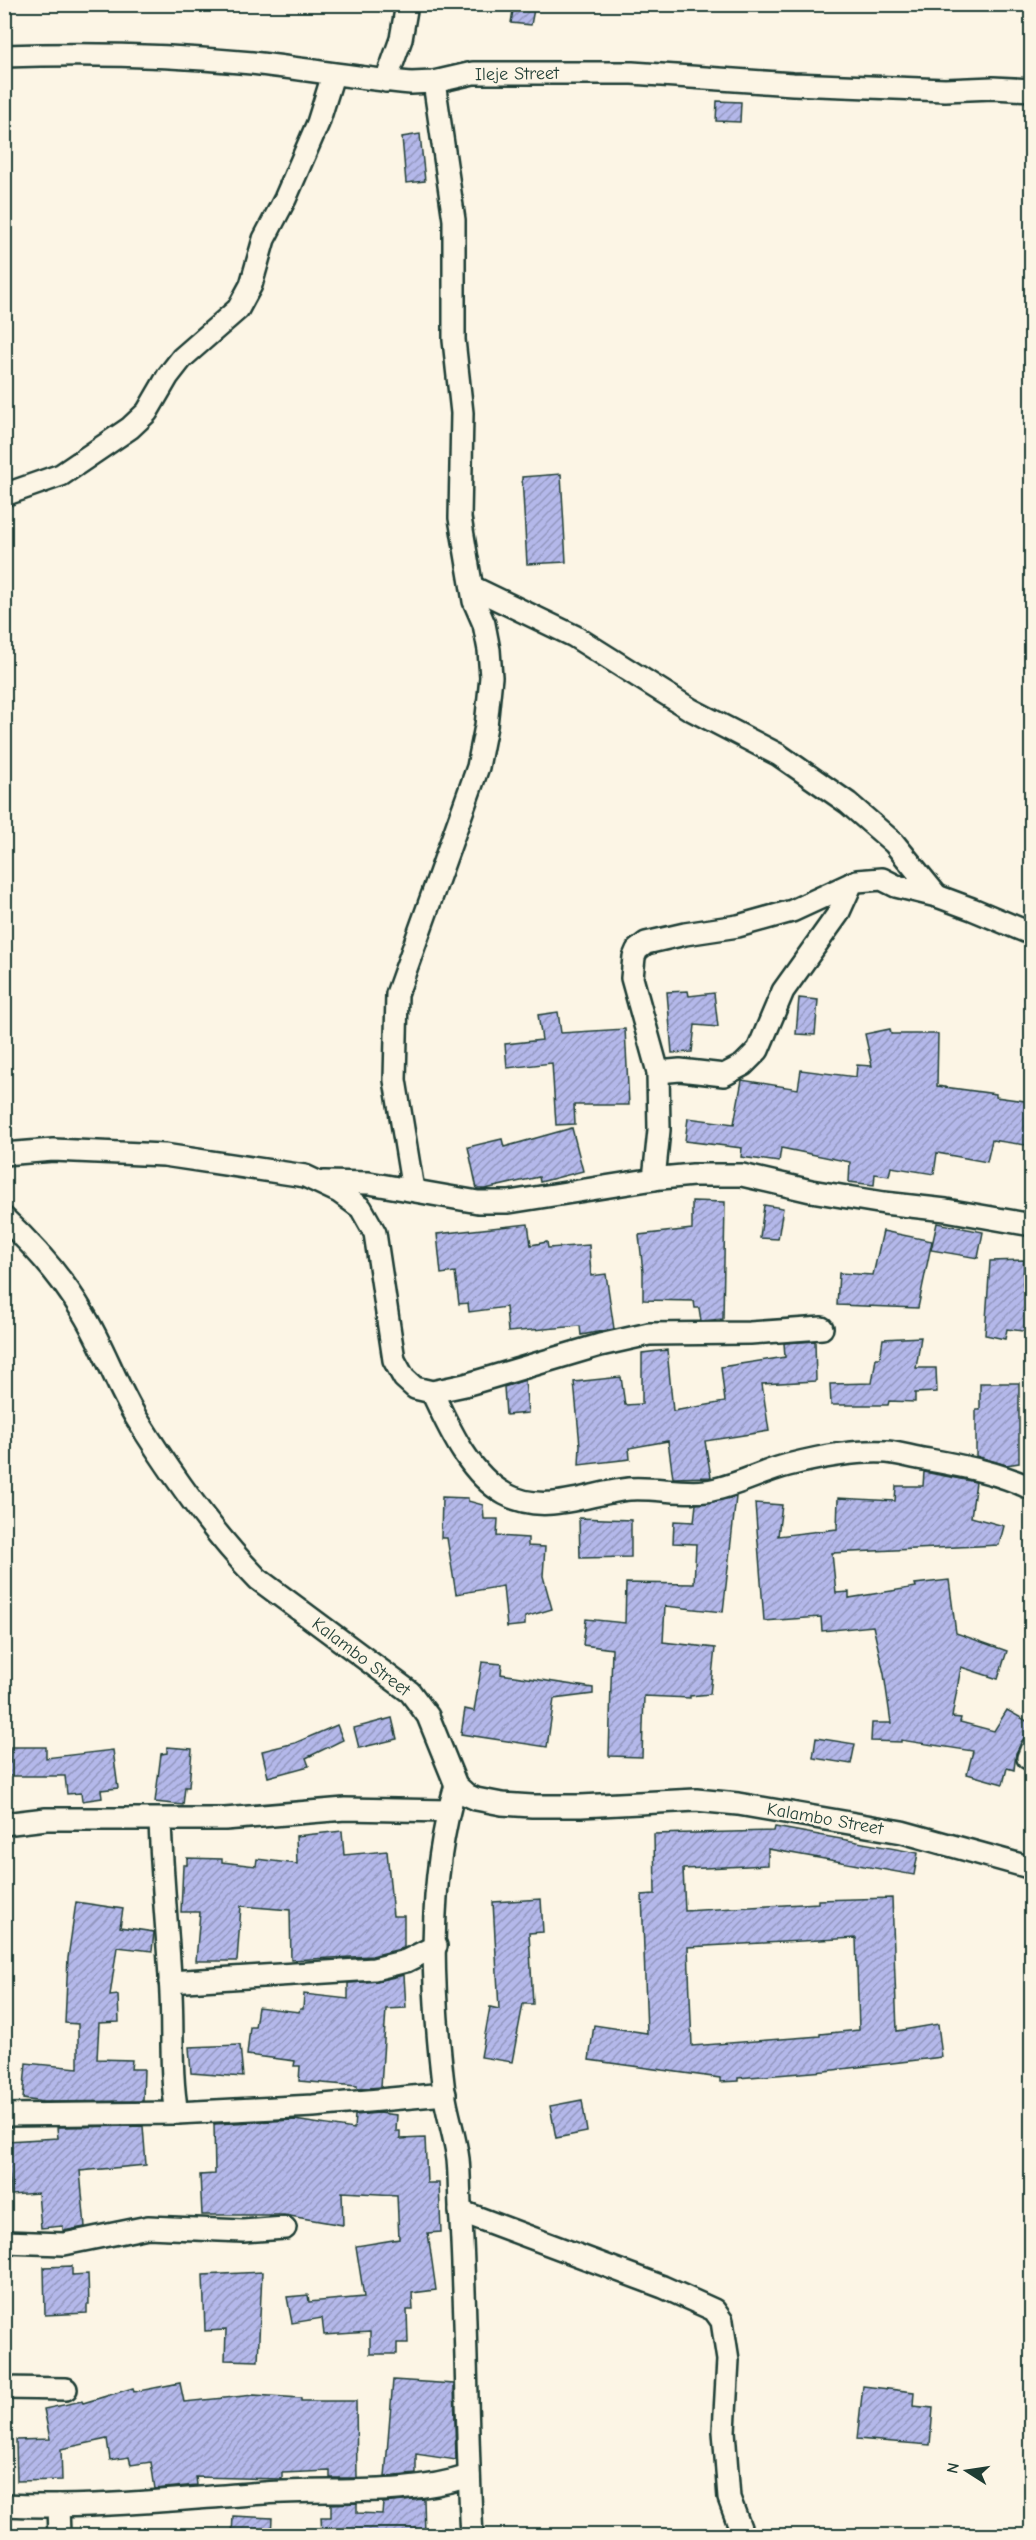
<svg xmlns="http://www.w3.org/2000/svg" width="1036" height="2540" font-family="'Comic Neue',sans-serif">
<defs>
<pattern id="building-hatch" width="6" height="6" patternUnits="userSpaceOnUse" patternTransform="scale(1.5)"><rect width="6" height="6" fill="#b4b8ea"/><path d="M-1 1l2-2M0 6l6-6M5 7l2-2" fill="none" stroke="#9297be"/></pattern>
</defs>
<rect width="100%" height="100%" fill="#fcf5e5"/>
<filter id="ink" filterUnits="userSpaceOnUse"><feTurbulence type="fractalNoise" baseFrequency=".0167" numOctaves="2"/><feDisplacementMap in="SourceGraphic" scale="12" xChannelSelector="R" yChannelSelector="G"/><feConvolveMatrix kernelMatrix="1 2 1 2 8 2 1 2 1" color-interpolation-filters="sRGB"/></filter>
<g filter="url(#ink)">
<g fill="url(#building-hatch)" stroke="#1f3d34" stroke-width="1.5" fill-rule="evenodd">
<path d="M 514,4 L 535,4 L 531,25 L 511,23 Z"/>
<path d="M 717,101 L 741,102 L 740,122 L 716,121 Z"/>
<path d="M 420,134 L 425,181 L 406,183 L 402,137 Z"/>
<path d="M 561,474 L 566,562 L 527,564 L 522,477 Z"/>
<path d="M 688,991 L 689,996 L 714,993 L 718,1027 L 695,1025 L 692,1052 L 672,1053 L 667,992 Z"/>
<path d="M 799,998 L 818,1000 L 815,1035 L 796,1034 Z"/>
<path d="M 558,1012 L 561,1033 L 625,1029 L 629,1105 L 574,1105 L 575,1124 L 556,1125 L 552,1063 L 507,1068 L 505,1044 L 542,1040 L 538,1015 Z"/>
<path d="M 890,1029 L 891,1034 L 938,1034 L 937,1086 L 996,1094 L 996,1097 L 1032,1102 L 1032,1146 L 992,1140 L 987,1162 L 937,1153 L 934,1174 L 891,1167 L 889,1176 L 875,1174 L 874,1185 L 849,1182 L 850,1162 L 781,1148 L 779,1162 L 741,1157 L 742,1148 L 685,1141 L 688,1118 L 734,1124 L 742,1080 L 798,1089 L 801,1070 L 856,1077 L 857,1065 L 872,1066 L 865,1034 Z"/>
<path d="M 572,1128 L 583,1171 L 540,1182 L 539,1177 L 485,1189 L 477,1189 L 468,1147 L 502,1139 L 504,1147 Z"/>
<path d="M 692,1201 L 725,1202 L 723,1319 L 701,1321 L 699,1308 L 695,1308 L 694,1301 L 643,1300 L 643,1272 L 639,1235 L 692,1229 Z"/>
<path d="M 764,1205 L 783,1208 L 778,1239 L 760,1238 Z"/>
<path d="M 937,1223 L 983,1232 L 978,1258 L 931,1250 Z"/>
<path d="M 528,1224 L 531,1245 L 547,1242 L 548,1248 L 589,1245 L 591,1276 L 606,1274 L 614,1329 L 581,1335 L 580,1326 L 508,1332 L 506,1307 L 469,1312 L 468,1303 L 459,1304 L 455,1272 L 441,1274 L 437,1234 Z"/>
<path d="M 883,1231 L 932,1241 L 918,1308 L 837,1305 L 839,1273 L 873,1275 Z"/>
<path d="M 1024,1260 L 1023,1286 L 1032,1287 L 1030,1332 L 1007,1329 L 1005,1339 L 985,1335 L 990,1261 Z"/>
<path d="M 921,1337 L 916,1368 L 936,1368 L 937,1392 L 915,1393 L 915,1402 L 889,1401 L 888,1405 L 831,1405 L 830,1384 L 872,1383 L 876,1358 L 880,1358 L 883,1339 Z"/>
<path d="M 815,1341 L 816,1381 L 762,1384 L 769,1431 L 705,1441 L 711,1477 L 673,1478 L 668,1441 L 629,1448 L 630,1459 L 579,1465 L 580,1445 L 574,1382 L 621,1377 L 625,1405 L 642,1404 L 642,1353 L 667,1350 L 673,1411 L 725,1402 L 721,1367 L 785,1357 L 784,1343 Z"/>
<path d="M 525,1380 L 528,1413 L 506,1415 L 504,1387 Z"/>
<path d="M 980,1383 L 1019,1383 L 1019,1463 L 1006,1465 L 976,1456 L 976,1410 L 980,1410 Z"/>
<path d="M 924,1472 L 976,1482 L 971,1517 L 1004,1526 L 999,1545 L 832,1553 L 836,1593 L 849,1592 L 849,1598 L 916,1587 L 915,1584 L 949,1580 L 956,1633 L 1007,1651 L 998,1679 L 961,1667 L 952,1717 L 961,1718 L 960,1722 L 994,1731 L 1007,1710 L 1032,1724 L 1016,1753 L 1014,1770 L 1007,1768 L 1003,1784 L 967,1774 L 973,1751 L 901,1740 L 901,1742 L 871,1741 L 872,1723 L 891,1723 L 884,1674 L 873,1626 L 822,1631 L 821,1617 L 764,1621 L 755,1503 L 782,1505 L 778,1536 L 837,1529 L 838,1498 L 895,1501 L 896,1486 L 923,1486 Z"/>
<path d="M 442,1497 L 468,1498 L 468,1501 L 483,1505 L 484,1519 L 498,1519 L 497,1536 L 528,1538 L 528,1546 L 545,1547 L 543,1576 L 552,1609 L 525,1617 L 525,1625 L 507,1627 L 503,1586 L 456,1594 L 447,1538 L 441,1538 Z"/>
<path d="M 736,1497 L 723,1612 L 665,1606 L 663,1642 L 715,1648 L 710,1694 L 690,1696 L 690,1698 L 644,1696 L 642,1757 L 609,1756 L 612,1649 L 583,1645 L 586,1619 L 625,1623 L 626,1583 L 694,1584 L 696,1544 L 673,1543 L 674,1521 L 694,1522 L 696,1504 Z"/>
<path d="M 579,1518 L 631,1520 L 631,1557 L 580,1558 Z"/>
<path d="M 482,1662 L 502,1664 L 501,1674 L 593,1688 L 593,1694 L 554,1699 L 547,1747 L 461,1734 L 465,1709 L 474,1711 Z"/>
<path d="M 392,1718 L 397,1739 L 359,1748 L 354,1728 Z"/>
<path d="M 337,1725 L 343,1740 L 306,1758 L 309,1766 L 268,1777 L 262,1751 L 295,1743 Z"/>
<path d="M 816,1738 L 855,1744 L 851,1764 L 813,1758 Z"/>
<path d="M 11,1747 L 46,1747 L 46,1758 L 113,1750 L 118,1788 L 101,1790 L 102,1798 L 82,1801 L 81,1793 L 67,1794 L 65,1776 L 4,1776 L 4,1763 L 10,1763 Z"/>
<path d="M 167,1747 L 192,1749 L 189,1787 L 185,1787 L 183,1805 L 155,1802 L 161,1754 L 167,1753 Z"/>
<path d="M 775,1827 L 918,1853 L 914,1875 L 768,1849 L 768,1865 L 683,1869 L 685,1911 L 818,1903 L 818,1900 L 892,1898 L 897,2031 L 938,2024 L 942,2057 L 825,2071 L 738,2078 L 738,2081 L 720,2082 L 720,2078 L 589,2060 L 594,2025 L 647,2033 L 642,1895 L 655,1894 L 654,1834 L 774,1831 ZM 856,1938 L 859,2030 L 820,2034 L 820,2036 L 692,2046 L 688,1947 Z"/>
<path d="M 342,1831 L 344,1855 L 387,1851 L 393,1916 L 404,1916 L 404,1948 L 372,1956 L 291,1960 L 290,1910 L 241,1906 L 237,1961 L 196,1961 L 200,1912 L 181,1912 L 183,1865 L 187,1865 L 187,1858 L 222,1859 L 222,1862 L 256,1866 L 257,1859 L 297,1864 L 296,1836 Z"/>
<path d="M 541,1899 L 543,1932 L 529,1933 L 533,2004 L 523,2004 L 512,2062 L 481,2057 L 490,2007 L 499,2009 L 493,1902 Z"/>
<path d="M 76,1902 L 123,1909 L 120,1927 L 154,1932 L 152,1951 L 117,1947 L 110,1996 L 118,1995 L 119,2022 L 99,2023 L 97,2059 L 132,2060 L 131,2069 L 144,2069 L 143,2101 L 43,2102 L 23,2099 L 26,2063 L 78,2068 L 78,2024 L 65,2023 L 68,1958 Z"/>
<path d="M 404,1975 L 406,2008 L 386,2009 L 381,2087 L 357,2089 L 357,2086 L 299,2081 L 300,2066 L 294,2066 L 295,2061 L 247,2055 L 250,2027 L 255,2027 L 258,2007 L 299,2012 L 300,2009 L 303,2009 L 304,1994 L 348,1999 L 348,1983 L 377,1981 Z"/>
<path d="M 240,2045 L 243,2077 L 191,2073 L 189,2047 Z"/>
<path d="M 582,2100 L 587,2132 L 556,2138 L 550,2106 Z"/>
<path d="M 379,2113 L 397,2115 L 396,2131 L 400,2131 L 400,2139 L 425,2138 L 427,2183 L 439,2183 L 441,2232 L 428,2233 L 436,2290 L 412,2293 L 413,2310 L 407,2310 L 408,2343 L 397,2343 L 397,2354 L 370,2354 L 370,2332 L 324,2335 L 322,2318 L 292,2323 L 287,2297 L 308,2295 L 309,2302 L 364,2297 L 356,2246 L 399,2239 L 397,2195 L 342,2192 L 343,2225 L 284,2215 L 202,2215 L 200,2175 L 215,2174 L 214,2124 L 294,2120 L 354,2129 L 355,2115 Z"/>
<path d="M 143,2126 L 146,2165 L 80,2171 L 85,2227 L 63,2231 L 63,2226 L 41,2228 L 38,2193 L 11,2195 L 7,2141 L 58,2138 L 57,2127 Z"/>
<path d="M 72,2266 L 72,2275 L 88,2274 L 89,2305 L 87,2305 L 87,2313 L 45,2315 L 44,2267 Z"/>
<path d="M 262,2272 L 258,2361 L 225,2360 L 226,2330 L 205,2331 L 203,2275 Z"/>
<path d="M 393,2380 L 454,2384 L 456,2460 L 416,2454 L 416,2474 L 385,2477 Z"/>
<path d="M 180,2383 L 184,2402 L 254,2395 L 301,2398 L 301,2401 L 356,2401 L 357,2478 L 330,2478 L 330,2471 L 282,2473 L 282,2479 L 196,2477 L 197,2485 L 155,2489 L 151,2462 L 131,2465 L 129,2457 L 110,2460 L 107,2439 L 61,2449 L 62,2480 L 17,2481 L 16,2440 L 50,2439 L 44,2409 L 82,2401 L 83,2403 L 133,2388 L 134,2392 Z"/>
<path d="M 863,2386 L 914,2392 L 913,2406 L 933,2408 L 930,2445 L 857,2439 Z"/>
<path d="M 424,2499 L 425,2535 L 322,2535 L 321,2517 L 331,2517 L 331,2504 L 357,2503 L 357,2513 L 382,2514 L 383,2503 Z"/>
<path d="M 233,2516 L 272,2518 L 271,2535 L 232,2535 Z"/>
</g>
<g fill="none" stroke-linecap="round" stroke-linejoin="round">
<g stroke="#1f3d34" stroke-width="26">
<g id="minor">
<path d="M 4,56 C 87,53 170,55 252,63 C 305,69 358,78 411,83 L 434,82 L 473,73 L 632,73 L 793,84 L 945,90 L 993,88 L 1032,90"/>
<path d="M 386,81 L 401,39 L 407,4"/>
<path d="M 4,495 L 61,475 L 130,428 L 147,412 L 168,376 L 182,358 L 238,309 L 251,285 L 264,239 L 285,199 L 318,123 L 333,75"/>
<path d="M 472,587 L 574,636 L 690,709 L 779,755 L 848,803 L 894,843 L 937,896"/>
<path d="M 658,1072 L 680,1070 L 724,1075 L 743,1065 L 758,1050 L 783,991 L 838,914 L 852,883"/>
<path d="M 4,1154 L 53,1150 L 164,1155 L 305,1176 L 339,1192 L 361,1208 L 375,1233 L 394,1360 L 404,1378 L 415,1388 L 432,1392 L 465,1385 L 600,1345 L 649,1334 L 750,1333 L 822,1328"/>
<path d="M 654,1179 L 659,1130 L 658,1072 L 632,978 L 634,957 L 637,950 L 646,943 L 685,934 L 738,926 L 792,911 L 857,881 L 882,879 L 896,886 L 937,896 L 972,909 L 1032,934"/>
<path d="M 324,1182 L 369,1183 L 478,1202 L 509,1202 L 661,1178 L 693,1175 L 742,1175 L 811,1191 L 884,1203 L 946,1210 L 1032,1225"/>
<path d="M 413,1190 L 395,1080 L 397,994 L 478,767 L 486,726 L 491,677 L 489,650 L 484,624 L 474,601 L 460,518 L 462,413 L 454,340 L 454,220 L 434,82"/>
<path d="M 4,1218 C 33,1245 63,1279 83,1313 C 104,1347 116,1385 137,1419 C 172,1475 212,1532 258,1579 L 410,1692 L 428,1716 L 456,1785 L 467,1795 L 476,1799 L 502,1804 L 532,1806 L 581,1806 L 696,1800 L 738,1804 L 902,1832 L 1032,1868"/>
<path d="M 432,1392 C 449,1428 469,1474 505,1494 C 545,1516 588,1493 629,1489 C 654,1487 681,1494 706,1491 C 735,1487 760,1472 788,1465 C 820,1457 854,1450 887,1452 C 897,1453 908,1456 918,1458 C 956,1465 997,1471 1032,1489"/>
<path d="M 1028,1758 L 1032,1748"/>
<path d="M 456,1785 C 426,1883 432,1991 444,2092 C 447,2114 455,2136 458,2159 C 460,2180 459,2201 461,2222 C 467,2327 466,2431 472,2536"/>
<path d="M 160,1821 C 162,1879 168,1936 171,1994 C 173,2034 170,2073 177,2113"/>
<path d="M 4,1824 L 46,1819 L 225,1819 L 345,1809 L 448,1811"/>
<path d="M 170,1982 L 374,1969 L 406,1961 L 436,1946"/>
<path d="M 4,2115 L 177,2113 L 313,2106 L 445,2094"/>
<path d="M 460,2211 L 663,2287 L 714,2310 L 722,2321 L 728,2360 L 724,2431 L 729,2498 L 743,2536"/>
<path d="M 4,2242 L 64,2244 L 148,2227 L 243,2231 L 285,2228"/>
<path d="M 4,2388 L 66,2389"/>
<path d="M 4,2505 C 91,2509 178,2499 265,2493 C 332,2488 404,2497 469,2476"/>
<path d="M 58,2506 L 59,2536"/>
</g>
</g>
<use href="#minor" stroke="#fcf5e5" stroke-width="21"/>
</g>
</g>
<g text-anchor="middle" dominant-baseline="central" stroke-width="4.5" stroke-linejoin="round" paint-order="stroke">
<g font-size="18" fill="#1f3d34" stroke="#fcf5e5">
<text transform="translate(517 74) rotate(-1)">Ileje Street</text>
<text transform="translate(361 1657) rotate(37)">Kalambo Street</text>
<text transform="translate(825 1819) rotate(10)">Kalambo Street</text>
</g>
</g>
<rect width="1036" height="2540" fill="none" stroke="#fcf5e5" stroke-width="24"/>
<rect x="12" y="12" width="1012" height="2516" fill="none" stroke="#1f3d34" stroke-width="2" filter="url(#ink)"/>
<g transform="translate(967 2471) rotate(282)" stroke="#fcf5e5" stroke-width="4.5" paint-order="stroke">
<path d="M0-4.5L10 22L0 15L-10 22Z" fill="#1f3d34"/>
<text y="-9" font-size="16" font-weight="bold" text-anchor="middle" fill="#1f3d34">N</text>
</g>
</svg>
